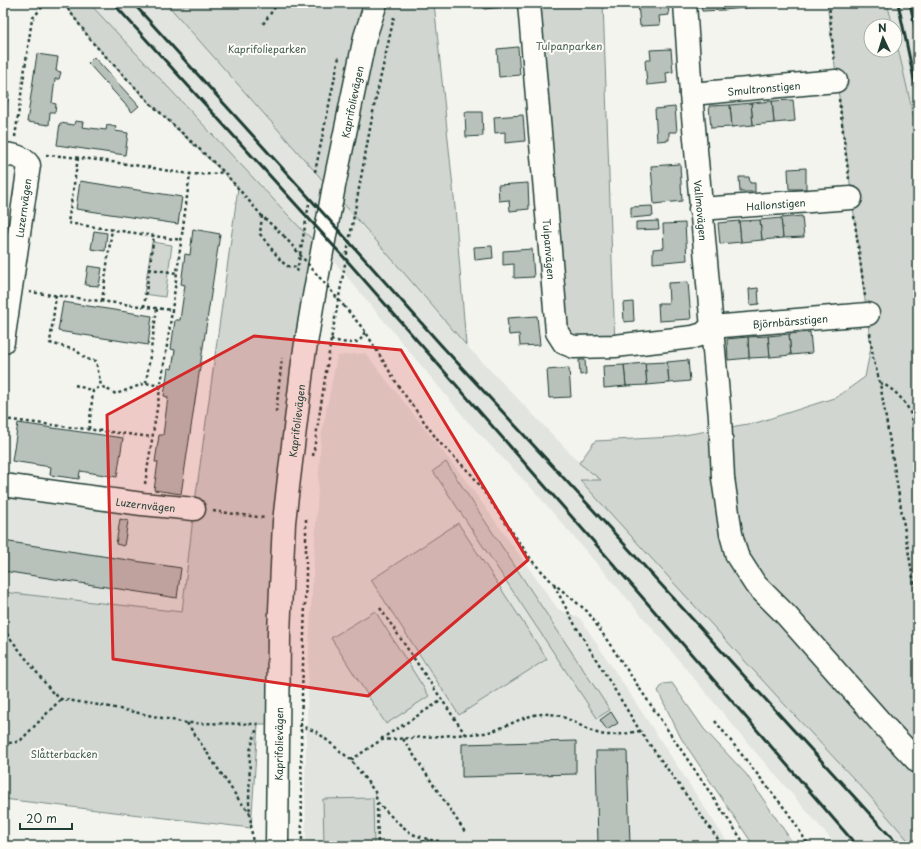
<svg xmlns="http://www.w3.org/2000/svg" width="921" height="849" font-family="'Playpen Sans',sans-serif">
<rect width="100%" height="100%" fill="#f4f4ef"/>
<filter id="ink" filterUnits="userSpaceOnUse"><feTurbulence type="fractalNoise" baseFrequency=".025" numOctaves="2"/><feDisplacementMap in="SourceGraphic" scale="8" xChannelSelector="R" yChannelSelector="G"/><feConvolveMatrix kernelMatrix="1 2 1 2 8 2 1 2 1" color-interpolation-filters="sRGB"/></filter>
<g filter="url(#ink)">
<g fill="#e2e5df">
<path d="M 89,3 L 166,3 L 372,236 L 466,345 L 576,459 L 621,489 L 918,846 L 837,846 L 751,747 L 647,622 L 534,491 L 468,422 L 323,248 L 304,232 Z"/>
<path d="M 887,3 L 918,3 L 918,136 L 895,35 L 895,26 L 893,26 Z"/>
<path d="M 365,353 L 467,482 L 558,609 L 580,618 L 730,846 L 306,846 L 305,782 L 309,646 L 321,437 L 337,356 Z"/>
<path d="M 3,485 L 194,509 L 182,612 L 3,592 Z"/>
</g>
<g fill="#d1d6d1" stroke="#788a82">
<path d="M 66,3 L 89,3 L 304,232 L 323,248 L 312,307 L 277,724 L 258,724 L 251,828 L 3,799 L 3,592 L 182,612 L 194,509 L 238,188 C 221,169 202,153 183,135 C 142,96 101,56 68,9 Z"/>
<path d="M 166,3 L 434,3 L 455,207 L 466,345 L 372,236 Z"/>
<path d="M 529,3 L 603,3 L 615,346 L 564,343 Z"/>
<path d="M 827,3 L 887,3 L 893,26 L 871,26 L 871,50 L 895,50 L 895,35 L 918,136 L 918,846 L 913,846 L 868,794 L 796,717 L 580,480 L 601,480 L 579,463 L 595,441 L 673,437 L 759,422 L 837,397 L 865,377 L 871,347 Z"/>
<path d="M 152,242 L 172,245 L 165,297 L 144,294 Z"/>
<path d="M 446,462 L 610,710 L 597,718 L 433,471 Z"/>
<path d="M 458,523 L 547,659 L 459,715 L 371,580 Z"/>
<path d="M 375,611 L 429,696 L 386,724 L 331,638 Z"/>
<path d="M 672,683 L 704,729 L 746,774 L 795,846 L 754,846 L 681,738 L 658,691 L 663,684 Z"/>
<path d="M 373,798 L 374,846 L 324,846 L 323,799 Z"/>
</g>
<g fill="#b9c1bb" stroke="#1f3d34">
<path d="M 484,3 L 514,3 L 515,6 L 484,9 Z"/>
<path d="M 638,3 L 668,3 L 669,15 L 659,16 L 660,25 L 640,26 Z"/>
<path d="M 701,3 L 722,3 L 723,10 L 702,11 Z"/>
<path d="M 722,3 L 743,3 L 744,8 L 723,10 Z"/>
<path d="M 743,3 L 765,3 L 765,6 L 744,8 Z"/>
<path d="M 518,47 L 520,75 L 499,77 L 497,49 Z"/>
<path d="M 671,49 L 673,72 L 666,73 L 667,83 L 647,85 L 645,60 L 651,60 L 650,50 Z"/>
<path d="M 37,54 L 58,57 L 56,71 L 61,72 L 59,79 L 55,79 L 52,103 L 56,104 L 55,112 L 50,112 L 49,125 L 27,122 Z"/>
<path d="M 94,57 L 139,106 L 132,112 L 88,63 Z"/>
<path d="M 3,93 L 9,94 L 3,127 Z"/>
<path d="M 793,100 L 795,121 L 774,123 L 772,101 Z"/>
<path d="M 772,101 L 774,123 L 753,125 L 751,103 Z"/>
<path d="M 751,103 L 753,125 L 732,127 L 730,105 Z"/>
<path d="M 730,105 L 732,127 L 711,128 L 709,106 Z"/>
<path d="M 675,107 L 677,132 L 669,132 L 669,140 L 657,141 L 655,109 Z"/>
<path d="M 465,112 L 482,112 L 483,136 L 466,137 Z"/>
<path d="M 523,115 L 525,141 L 505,143 L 505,132 L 495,133 L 494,117 Z"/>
<path d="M 75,121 L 83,122 L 82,127 L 106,130 L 107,125 L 116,127 L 115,131 L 128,133 L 125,155 L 57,145 L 60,123 L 74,125 Z"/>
<path d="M 680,164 L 682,201 L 654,204 L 651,166 Z"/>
<path d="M 806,168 L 806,189 L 789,189 L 788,169 Z"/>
<path d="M 739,177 L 749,177 L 750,183 L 755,183 L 755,192 L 740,192 Z"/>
<path d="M 80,181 L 182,197 L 178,224 L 76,209 Z"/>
<path d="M 528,183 L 529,209 L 510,211 L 509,200 L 499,201 L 498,185 Z"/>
<path d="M 652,206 L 653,216 L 631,218 L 631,207 Z"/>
<path d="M 802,216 L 804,237 L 783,238 L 781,218 Z"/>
<path d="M 781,218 L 783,238 L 762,240 L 760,220 Z"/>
<path d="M 760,220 L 762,240 L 741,242 L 739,221 Z"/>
<path d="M 658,221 L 659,229 L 636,230 L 636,222 Z"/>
<path d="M 739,221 L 741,242 L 720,244 L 718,223 Z"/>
<path d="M 685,223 L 687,260 L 653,263 L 653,249 L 664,248 L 663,224 Z"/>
<path d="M 193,229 L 220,234 L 181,494 L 154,490 L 158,462 L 155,462 L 159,435 L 163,435 L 168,397 L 164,396 L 168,368 L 172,369 L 175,350 L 171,349 L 175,320 L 180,320 L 185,285 L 181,284 L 185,254 L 190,255 Z"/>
<path d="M 94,231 L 107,233 L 105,251 L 91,249 Z"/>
<path d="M 492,246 L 493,258 L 475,260 L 474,247 Z"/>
<path d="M 532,249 L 534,277 L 514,278 L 514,264 L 503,265 L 503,251 Z"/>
<path d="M 88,266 L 102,268 L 99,286 L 85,285 Z"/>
<path d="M 688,282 L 691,319 L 659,321 L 658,303 L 669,303 L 668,283 Z"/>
<path d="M 758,288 L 759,304 L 750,305 L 749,289 Z"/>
<path d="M 63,302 L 152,316 L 148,345 L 58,331 Z"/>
<path d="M 633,302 L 634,321 L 624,322 L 623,303 Z"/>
<path d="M 537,316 L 540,345 L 520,346 L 519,334 L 509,335 L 507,318 Z"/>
<path d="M 810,332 L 812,353 L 791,355 L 789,334 Z"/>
<path d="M 789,334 L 791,355 L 770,357 L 768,336 Z"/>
<path d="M 768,336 L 770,357 L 749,358 L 748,337 Z"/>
<path d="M 748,337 L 749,358 L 728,360 L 727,339 Z"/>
<path d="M 579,360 L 585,360 L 586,374 L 580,375 Z"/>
<path d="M 688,360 L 690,381 L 669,383 L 667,362 Z"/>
<path d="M 667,362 L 669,383 L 647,385 L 645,363 Z"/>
<path d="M 645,363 L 647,385 L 626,386 L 624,365 Z"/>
<path d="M 624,365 L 626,386 L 604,388 L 603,366 Z"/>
<path d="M 569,368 L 571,397 L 549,398 L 547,370 Z"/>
<path d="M 18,423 L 123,438 L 117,477 L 80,471 L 79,479 L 50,475 L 51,467 L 12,461 Z"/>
<path d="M 120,519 L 128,521 L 124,546 L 116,544 Z"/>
<path d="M 3,541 L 181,568 L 177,598 L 3,571 Z"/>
<path d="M 611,712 L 618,723 L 607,730 L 600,720 Z"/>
<path d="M 576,741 L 576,774 L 462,777 L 462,744 Z"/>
<path d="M 596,751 L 627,751 L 630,846 L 598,846 Z"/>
</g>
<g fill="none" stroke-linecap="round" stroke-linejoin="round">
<g stroke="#1f3d34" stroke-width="25">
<g id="minor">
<path id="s1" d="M 529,3 L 557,332 L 564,343 L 574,347 L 615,346 L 693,337 L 703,334 L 711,327 L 868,314"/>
<path id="s2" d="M 685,3 L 691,94 L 720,417 L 723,478 L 731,534 L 737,556 L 755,584 L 786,615 L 885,727 L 918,762"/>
<path id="s3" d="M 691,94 L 836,81"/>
<path d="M 3,154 C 13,155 23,156 29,165 L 3,342"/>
<path id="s4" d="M 700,209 L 851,198"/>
<path id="s5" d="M 3,485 L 142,504 L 194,509"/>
</g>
</g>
<g stroke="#1f3d34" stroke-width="25">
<g id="major">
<path id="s6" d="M 277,846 L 279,633 L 284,522 L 288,487 L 303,362 L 312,307 L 334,186 L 351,104 L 365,37 L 376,3"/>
</g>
</g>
<g stroke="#1f3d34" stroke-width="2.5" stroke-dasharray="3 3" stroke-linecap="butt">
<path d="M 66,3 L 68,9 L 93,43 L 152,105 L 224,172 L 262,216 L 284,236"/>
<path d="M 829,3 L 834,62"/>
<path d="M 263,24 L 278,3"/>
<path d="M 839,99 L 849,179"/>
<path d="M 15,137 L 32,19 L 44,5 L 49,3"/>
<path d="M 46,155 C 79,157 113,162 147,167 C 171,171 198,178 223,172"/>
<path d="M 78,158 L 68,223 L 181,240"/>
<path d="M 315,172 L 339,57"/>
<path d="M 262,216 L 260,234 L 281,261 L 287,266 L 297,267"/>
<path d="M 854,216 L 865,296"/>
<path d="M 149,269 L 177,273"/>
<path d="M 297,272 L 310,198"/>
<path d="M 29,292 L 171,310"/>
<path d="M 56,295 L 50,343 L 76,350 L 86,359 L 96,361 L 101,386 L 116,394 L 146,383 L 160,386"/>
<path d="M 102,301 L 112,229"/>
<path d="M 344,306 L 365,331 L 399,387 L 439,442 L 473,476 L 533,562 L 553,583 L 588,612 L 746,846"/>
<path d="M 144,307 L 154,235"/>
<path d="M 870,333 L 873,358 L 880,383 L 912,573 L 918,602"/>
<path d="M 331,340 C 339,341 353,346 360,340 C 362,338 364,334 365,331"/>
<path d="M 146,383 L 157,309"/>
<path d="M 880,383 C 894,388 909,404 912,419 C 915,432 916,444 918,457"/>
<path d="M 75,385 L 93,391"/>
<path d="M 276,412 L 282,358"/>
<path d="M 3,419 L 152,437"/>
<path d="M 89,429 L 93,391 L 101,386"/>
<path d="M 313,456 L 331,340 L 374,107 L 394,17"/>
<path d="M 145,484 L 169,333 L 190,174"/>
<path d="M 213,511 L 265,518"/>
<path d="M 554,585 L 575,625 L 640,731 L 723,846"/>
<path d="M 380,608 L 465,734"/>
<path d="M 3,629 L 52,692 L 61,699 L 110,707 L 186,723 L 260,724"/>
<path d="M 715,721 L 789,814 L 809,846"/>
<path d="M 187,723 L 239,800 L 250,813"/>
<path d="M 299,725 L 317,732 L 351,760 L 375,792 L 377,802 L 397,822 L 412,834 L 430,840 L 439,841 L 450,846"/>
<path d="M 381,739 L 442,700"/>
<path d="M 403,739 L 465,832"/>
<path d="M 3,744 L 16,742 L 21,740 L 61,699"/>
<path d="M 351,760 L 381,740 L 484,733 C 507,729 525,712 549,714 C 568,715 582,729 600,734 C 612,737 628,733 640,731"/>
<path d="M 377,803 L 378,846"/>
<path d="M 253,846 L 249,803 L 250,751 L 257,727"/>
<path d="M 302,846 L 301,725 L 306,574 L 306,519"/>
<path d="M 410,846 L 429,840"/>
</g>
<use href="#minor" stroke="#fdfcf7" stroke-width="22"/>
<use href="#major" stroke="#fdfcf7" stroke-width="22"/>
<g stroke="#1f3d34" stroke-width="3">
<path d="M 113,3 L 350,264 L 636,590 L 857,846"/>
<path d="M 133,3 L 361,255 L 441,345 L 595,512 L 899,846"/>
<path d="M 898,3 L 918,98"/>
<path d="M 910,3 L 918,42"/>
</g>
<path stroke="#1f3d34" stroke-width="2.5" stroke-dasharray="3 3" stroke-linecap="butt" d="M 284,236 L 344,306"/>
</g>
</g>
<path fill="#d62828" fill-opacity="0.2" stroke="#d62828" stroke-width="3" stroke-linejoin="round" d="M 254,336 L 401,350 L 528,560 L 368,696 L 113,659 L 107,415 Z"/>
<g text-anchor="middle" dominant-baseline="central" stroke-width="4" stroke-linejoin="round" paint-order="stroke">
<g font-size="10" fill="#435c53" stroke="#fdfcf7">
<text x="569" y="45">Tulpanparken</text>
<text x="267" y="48">Kaprifolieparken</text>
<text x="64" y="753">Slåtterbacken</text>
</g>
<g font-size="10" fill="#1f3d34" stroke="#fdfcf7">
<text stroke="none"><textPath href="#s3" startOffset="73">Smultronstigen</textPath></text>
<text stroke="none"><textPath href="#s6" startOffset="750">Kaprifolievägen</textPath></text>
<text stroke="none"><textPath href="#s4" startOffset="76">Hallonstigen</textPath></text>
<text transform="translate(23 208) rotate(-82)">Luzernvägen</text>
<text stroke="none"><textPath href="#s2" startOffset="208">Vallmovägen</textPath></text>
<text stroke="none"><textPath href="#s1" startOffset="247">Tulpanvägen</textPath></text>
<text stroke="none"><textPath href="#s1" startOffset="574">Björnbärsstigen</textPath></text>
<text stroke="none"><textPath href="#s6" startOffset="426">Kaprifolievägen</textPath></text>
<text stroke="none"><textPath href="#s5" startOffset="144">Luzernvägen</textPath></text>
<text stroke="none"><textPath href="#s6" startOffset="102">Kaprifolievägen</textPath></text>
</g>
</g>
<rect width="921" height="849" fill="none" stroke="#fdfcf7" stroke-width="16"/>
<rect x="8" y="8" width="905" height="833" fill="none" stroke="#1f3d34" stroke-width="1.5" filter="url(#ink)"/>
<g transform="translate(883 38) rotate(356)"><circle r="19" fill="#fdfcf7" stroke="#a4b0a9"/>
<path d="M0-3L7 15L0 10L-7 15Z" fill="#1f3d34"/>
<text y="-6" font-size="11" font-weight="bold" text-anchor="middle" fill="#1f3d34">N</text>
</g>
<path d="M20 823v6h52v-6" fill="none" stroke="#1f3d34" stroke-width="2"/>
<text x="26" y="823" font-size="12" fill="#1f3d34" stroke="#fdfcf7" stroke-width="3" paint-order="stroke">20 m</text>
</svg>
